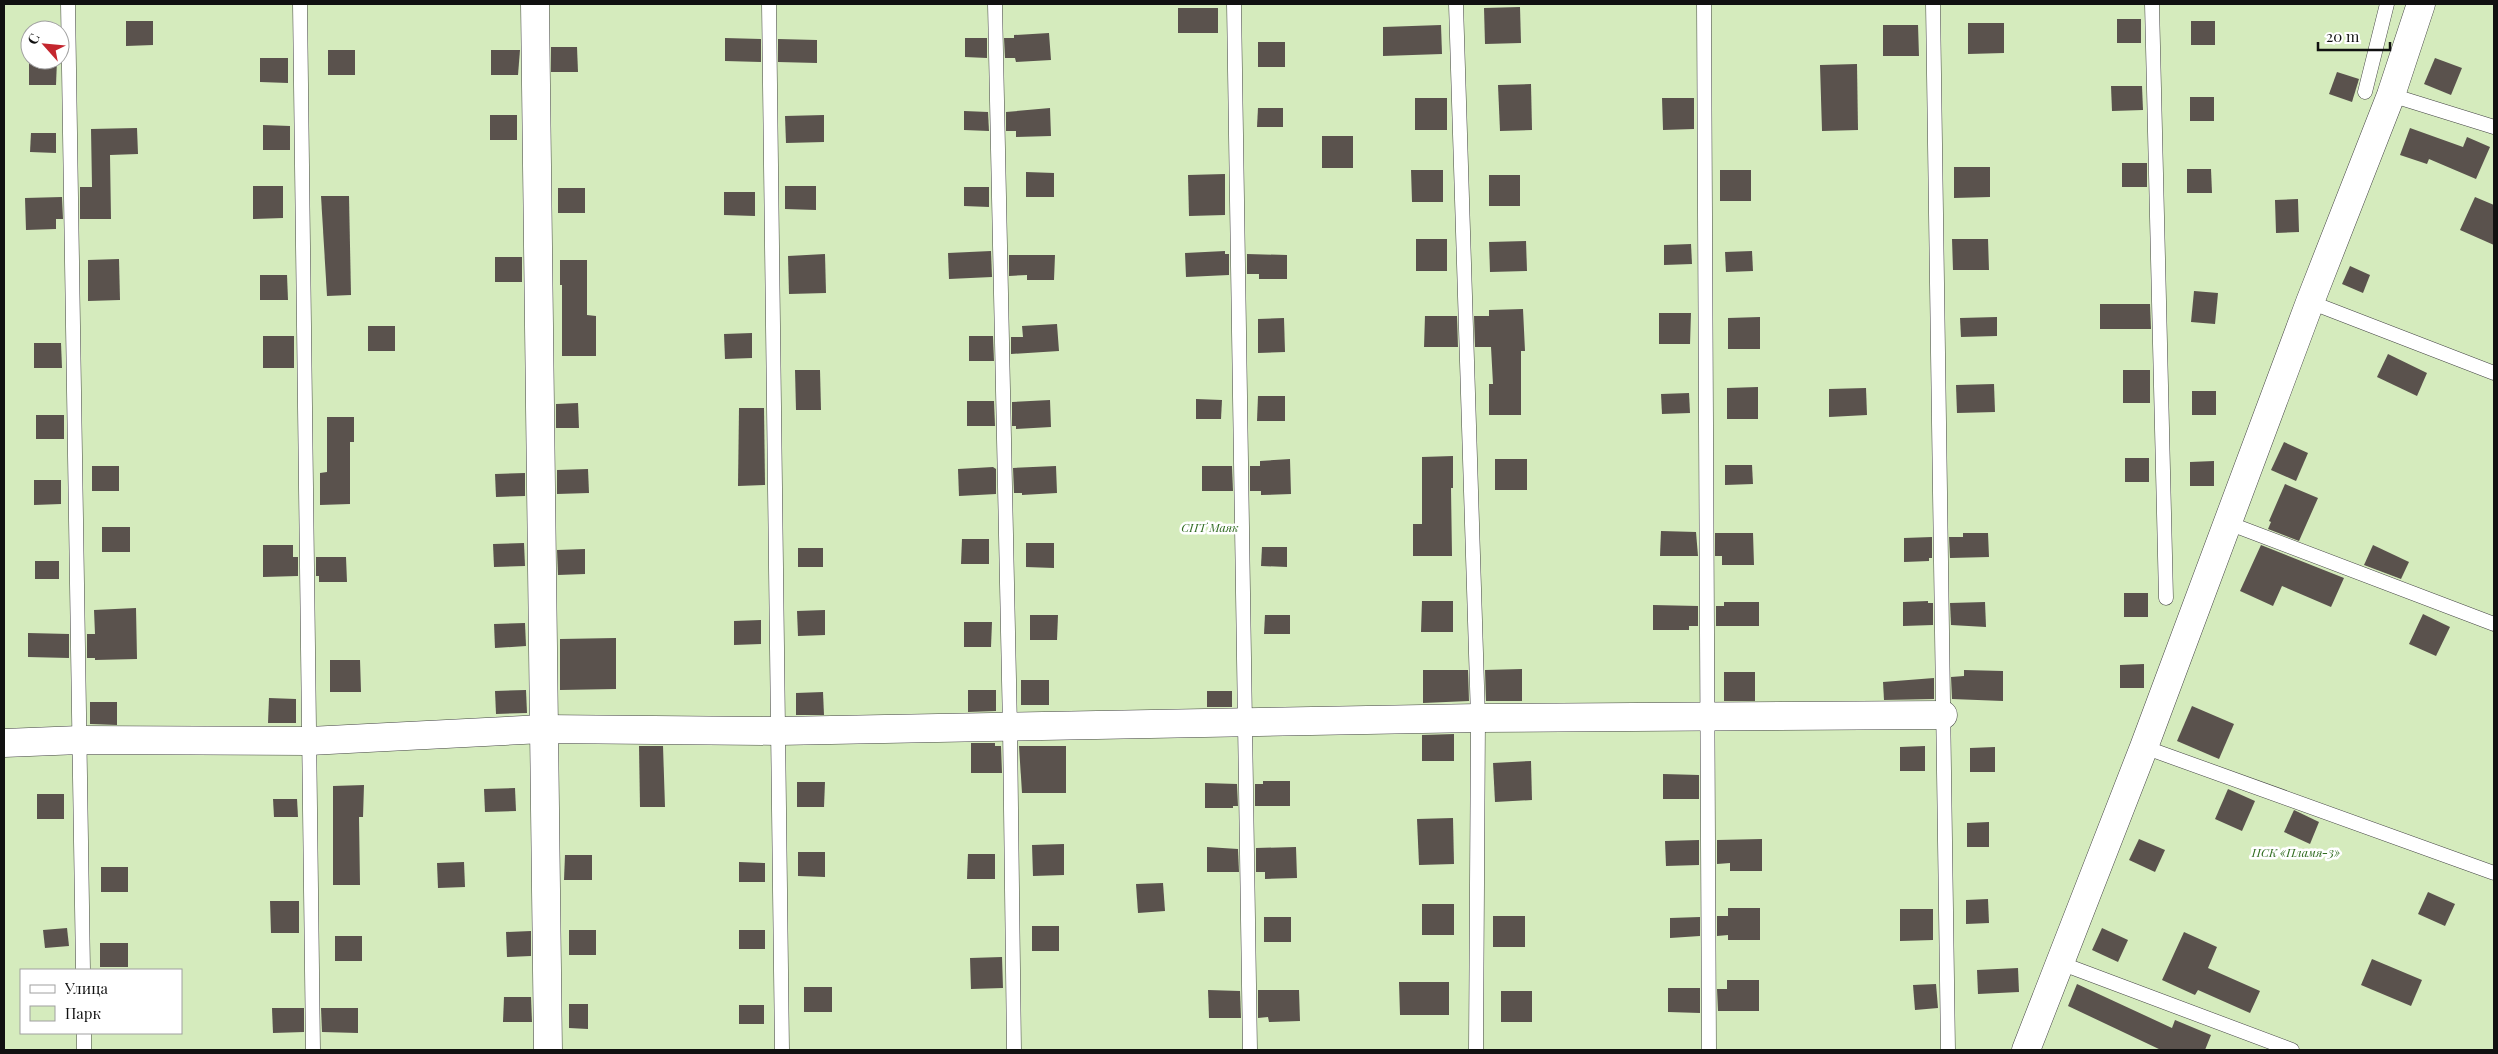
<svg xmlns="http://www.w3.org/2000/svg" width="2498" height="1054" font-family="'Playfair Display',serif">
<rect width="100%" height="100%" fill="#fffdf5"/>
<path fill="#d5ebbd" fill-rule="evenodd" d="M 4,4 L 2494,4 L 2494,1050 L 4,1050 ZM 30,30 L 60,30 L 60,60 L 30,60 ZM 21,970 L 181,970 L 181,1033 L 21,1033 Z"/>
<g fill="#5a524d">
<path d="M 1520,7 L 1521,43 L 1485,44 L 1484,8 Z"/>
<rect x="1178" y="8" width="40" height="25"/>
<rect x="2117" y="19" width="24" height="24"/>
<path d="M 126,21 L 153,21 L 153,45 L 126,46 Z"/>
<rect x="2191" y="21" width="24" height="24"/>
<path d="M 1968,23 L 2004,23 L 2004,53 L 1968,54 Z"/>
<path d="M 1441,25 L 1442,54 L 1383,56 L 1383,27 Z"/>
<path d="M 1883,25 L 1918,25 L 1919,56 L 1883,56 Z"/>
<path d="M 1049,33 L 1051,60 L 1016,62 L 1015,58 L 1005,58 L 1004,38 L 1014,38 L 1014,35 Z"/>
<path d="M 725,38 L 761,39 L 761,62 L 725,61 Z"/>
<path d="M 965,38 L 987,38 L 987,58 L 965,57 Z"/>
<path d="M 778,39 L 817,40 L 817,63 L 778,62 Z"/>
<rect x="1258" y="42" width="27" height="25"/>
<path d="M 551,47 L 577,47 L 578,72 L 551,72 Z"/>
<rect x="328" y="50" width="27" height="25"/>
<path d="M 491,50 L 520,50 L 518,75 L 491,75 Z"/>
<path d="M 260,58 L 288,58 L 288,83 L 260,82 Z"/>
<path d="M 2435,58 L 2462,68 L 2451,95 L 2424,84 Z"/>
<path d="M 29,60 L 57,60 L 56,85 L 29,85 Z"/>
<path d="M 1857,64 L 1858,130 L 1822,131 L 1820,65 Z"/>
<path d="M 2337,72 L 2359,79 L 2352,102 L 2329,94 Z"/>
<path d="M 1531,84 L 1532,130 L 1500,131 L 1498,85 Z"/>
<path d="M 2111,86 L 2142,86 L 2143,110 L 2112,111 Z"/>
<rect x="2190" y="97" width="24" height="24"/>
<rect x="1415" y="98" width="32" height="32"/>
<path d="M 1662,98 L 1694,98 L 1694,129 L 1663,130 Z"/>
<path d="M 1050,108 L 1051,136 L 1016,137 L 1016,131 L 1006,131 L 1006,112 Z"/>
<path d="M 1258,108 L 1283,108 L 1283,127 L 1257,127 Z"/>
<path d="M 964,111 L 988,112 L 989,131 L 964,130 Z"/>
<rect x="490" y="115" width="27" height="25"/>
<path d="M 824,115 L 824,142 L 786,143 L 785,116 Z"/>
<path d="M 263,125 L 290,126 L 290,150 L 263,150 Z"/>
<path d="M 137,128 L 138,154 L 110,155 L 111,219 L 80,219 L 80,187 L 92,187 L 91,129 Z"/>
<path d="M 2410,128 L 2463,147 L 2467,137 L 2490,147 L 2476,179 L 2429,159 L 2427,164 L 2400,155 Z"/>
<path d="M 31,133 L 56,133 L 56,153 L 30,152 Z"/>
<rect x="1322" y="136" width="31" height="32"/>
<rect x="2122" y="163" width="25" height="24"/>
<path d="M 1954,167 L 1990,167 L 1990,197 L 1954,198 Z"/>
<path d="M 2187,169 L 2211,169 L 2212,193 L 2187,193 Z"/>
<path d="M 1411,170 L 1443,170 L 1443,202 L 1412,202 Z"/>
<rect x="1720" y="170" width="31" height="31"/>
<path d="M 1026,172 L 1054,173 L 1054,197 L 1026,197 Z"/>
<path d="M 1225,174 L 1225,215 L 1189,216 L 1188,175 Z"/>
<rect x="1489" y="175" width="31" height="31"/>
<path d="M 253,186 L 283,186 L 283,218 L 253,219 Z"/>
<path d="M 785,186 L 816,186 L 816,210 L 785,209 Z"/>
<path d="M 964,187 L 989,187 L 989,207 L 964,206 Z"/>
<rect x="558" y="188" width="27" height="25"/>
<path d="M 724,192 L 755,192 L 755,216 L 724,215 Z"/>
<path d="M 321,196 L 349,196 L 351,295 L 327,296 Z"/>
<path d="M 62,197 L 63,219 L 56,219 L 56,229 L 26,230 L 25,198 Z"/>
<path d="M 2475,197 L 2494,205 L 2494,245 L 2460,230 Z"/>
<path d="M 2298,199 L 2299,232 L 2276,233 L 2275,200 Z"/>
<rect x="1416" y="239" width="31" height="32"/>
<path d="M 1952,239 L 1988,239 L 1989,270 L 1953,270 Z"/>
<path d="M 1526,241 L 1527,271 L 1490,272 L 1489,242 Z"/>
<path d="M 1691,244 L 1692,264 L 1664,265 L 1664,245 Z"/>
<path d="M 991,251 L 992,277 L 949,279 L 948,253 Z"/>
<path d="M 1225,251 L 1225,254 L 1229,254 L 1229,275 L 1186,277 L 1185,253 Z"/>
<path d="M 1752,251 L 1753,271 L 1726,272 L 1725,252 Z"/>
<path d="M 825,254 L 826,293 L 789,294 L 788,256 Z"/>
<path d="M 1247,254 L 1287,255 L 1287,279 L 1259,279 L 1259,274 L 1247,274 Z"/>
<path d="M 1009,255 L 1055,255 L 1054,280 L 1027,280 L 1027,275 L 1009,276 Z"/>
<rect x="495" y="257" width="27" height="25"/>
<path d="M 119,259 L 120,300 L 88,301 L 88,260 Z"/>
<path d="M 560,260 L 587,260 L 587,315 L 596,316 L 596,356 L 562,356 L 562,285 L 560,285 Z"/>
<path d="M 2350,266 L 2370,275 L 2363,293 L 2342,284 Z"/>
<path d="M 260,275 L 287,275 L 288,300 L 260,300 Z"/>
<path d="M 2194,291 L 2218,293 L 2215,324 L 2191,322 Z"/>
<path d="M 2100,304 L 2150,304 L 2151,329 L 2100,329 Z"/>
<path d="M 1523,309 L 1525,351 L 1521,351 L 1521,415 L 1489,415 L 1489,384 L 1493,384 L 1491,347 L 1475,347 L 1474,316 L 1489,316 L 1489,310 Z"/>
<path d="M 1659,313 L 1691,313 L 1690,344 L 1659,344 Z"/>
<path d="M 1425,316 L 1457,316 L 1458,347 L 1424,347 Z"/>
<path d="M 1760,317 L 1760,349 L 1728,349 L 1728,318 Z"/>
<path d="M 1997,317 L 1997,336 L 1961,337 L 1960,318 Z"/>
<path d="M 1284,318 L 1285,352 L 1258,353 L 1258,319 Z"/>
<path d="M 1057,324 L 1059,351 L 1011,354 L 1011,337 L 1023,337 L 1022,326 Z"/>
<rect x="368" y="326" width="27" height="25"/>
<path d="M 752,333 L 752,358 L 725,359 L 724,334 Z"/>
<rect x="263" y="336" width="31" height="32"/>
<path d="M 969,336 L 993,336 L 994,361 L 969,361 Z"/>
<path d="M 34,343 L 61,343 L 62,368 L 34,368 Z"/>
<path d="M 2388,354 L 2427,373 L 2417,396 L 2377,377 Z"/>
<path d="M 795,370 L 820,370 L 821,410 L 796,410 Z"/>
<rect x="2123" y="370" width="27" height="33"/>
<path d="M 1994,384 L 1995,412 L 1957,413 L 1956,385 Z"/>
<path d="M 1758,387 L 1758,419 L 1727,419 L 1727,388 Z"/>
<path d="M 1866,388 L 1867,415 L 1829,417 L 1829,389 Z"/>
<rect x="2192" y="391" width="24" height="24"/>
<path d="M 1689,393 L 1690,413 L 1662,414 L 1661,394 Z"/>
<path d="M 1258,396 L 1285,396 L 1285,421 L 1257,421 Z"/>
<path d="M 1196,399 L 1222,400 L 1221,419 L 1196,419 Z"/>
<path d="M 1050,400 L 1051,427 L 1016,429 L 1016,426 L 1012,426 L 1012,402 Z"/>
<path d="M 967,401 L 994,401 L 995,426 L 967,426 Z"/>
<path d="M 578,403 L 579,428 L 556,428 L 556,404 Z"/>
<path d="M 739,408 L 764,408 L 765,485 L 738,486 Z"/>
<rect x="36" y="415" width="28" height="24"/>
<path d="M 327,417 L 354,417 L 354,442 L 350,442 L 350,504 L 320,505 L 320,473 L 327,472 Z"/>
<path d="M 2284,442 L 2308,453 L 2296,481 L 2271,470 Z"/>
<path d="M 1453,456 L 1453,488 L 1451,488 L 1452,556 L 1413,556 L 1413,524 L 1422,524 L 1422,457 Z"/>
<rect x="2125" y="458" width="24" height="24"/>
<path d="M 1290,459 L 1291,494 L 1261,495 L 1261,491 L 1250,491 L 1250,466 L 1260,466 L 1260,461 Z"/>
<rect x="1495" y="459" width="32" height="31"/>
<path d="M 2214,461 L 2214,486 L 2190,486 L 2190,462 Z"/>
<path d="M 1725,465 L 1752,465 L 1753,484 L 1725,485 Z"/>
<rect x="92" y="466" width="27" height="25"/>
<path d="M 1056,466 L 1057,493 L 1022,495 L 1022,493 L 1014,493 L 1013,468 Z"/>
<path d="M 1202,466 L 1232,466 L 1233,491 L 1202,491 Z"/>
<path d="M 993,467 L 996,469 L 996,494 L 959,496 L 958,469 Z"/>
<path d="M 588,469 L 589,493 L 557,494 L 557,470 Z"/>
<path d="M 525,473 L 525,496 L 496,497 L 495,474 Z"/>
<path d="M 34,480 L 61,480 L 61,504 L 34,505 Z"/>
<path d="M 2285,484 L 2318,498 L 2299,541 L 2268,529 L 2271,522 L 2269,521 Z"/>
<rect x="102" y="527" width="28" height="25"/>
<path d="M 1661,531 L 1696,532 L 1698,556 L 1660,556 Z"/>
<path d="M 1715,533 L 1753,533 L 1754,565 L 1722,565 L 1722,556 L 1715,556 Z"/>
<path d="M 1963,533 L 1988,533 L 1989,557 L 1950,558 L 1949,537 L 1963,537 Z"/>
<path d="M 1932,537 L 1932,558 L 1929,558 L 1929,561 L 1904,562 L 1904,538 Z"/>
<path d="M 962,539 L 989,539 L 989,564 L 961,564 Z"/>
<path d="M 524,543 L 525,566 L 494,567 L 493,544 Z"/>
<path d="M 1026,543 L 1054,543 L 1054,568 L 1026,567 Z"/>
<path d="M 263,545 L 293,545 L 293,557 L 298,557 L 298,576 L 263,577 Z"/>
<path d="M 2261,545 L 2344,578 L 2331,607 L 2282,586 L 2273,606 L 2240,591 Z"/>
<path d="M 2373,545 L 2409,562 L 2401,579 L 2364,565 Z"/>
<path d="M 1262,547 L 1287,547 L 1287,567 L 1261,566 Z"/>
<rect x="798" y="548" width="25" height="19"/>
<path d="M 585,549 L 585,574 L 558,575 L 557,550 Z"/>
<path d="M 316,557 L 346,557 L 347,582 L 319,582 L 319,576 L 316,576 Z"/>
<rect x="35" y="561" width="24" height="18"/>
<rect x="2124" y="593" width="24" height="24"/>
<path d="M 1422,601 L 1453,601 L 1453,632 L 1421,632 Z"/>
<path d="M 1928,601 L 1928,603 L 1933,603 L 1933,625 L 1903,626 L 1903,602 Z"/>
<path d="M 1724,602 L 1759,602 L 1759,626 L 1716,626 L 1716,606 L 1724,606 Z"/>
<path d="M 1985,602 L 1986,627 L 1951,625 L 1950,603 Z"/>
<path d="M 1653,605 L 1698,606 L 1698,626 L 1689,626 L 1689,630 L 1653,630 Z"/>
<path d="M 136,608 L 137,659 L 95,660 L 95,658 L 87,658 L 87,634 L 95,634 L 94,610 Z"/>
<path d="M 825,610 L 825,635 L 798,636 L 797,611 Z"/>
<path d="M 2423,614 L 2450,627 L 2436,656 L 2409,644 Z"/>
<path d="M 1030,615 L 1058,615 L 1057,640 L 1030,640 Z"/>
<path d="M 1265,615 L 1290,615 L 1290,634 L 1264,634 Z"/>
<path d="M 761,620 L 761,644 L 734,645 L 734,621 Z"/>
<path d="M 964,622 L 992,622 L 991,647 L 964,647 Z"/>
<path d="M 525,623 L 526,646 L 495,648 L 494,624 Z"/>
<path d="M 28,633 L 69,634 L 69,658 L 28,657 Z"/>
<path d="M 616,638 L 616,689 L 560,690 L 560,639 Z"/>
<path d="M 330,660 L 360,660 L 361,692 L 330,692 Z"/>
<path d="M 2144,664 L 2144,688 L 2120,688 L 2120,665 Z"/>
<path d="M 1522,669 L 1522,701 L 1486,701 L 1485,670 Z"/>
<path d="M 1423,670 L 1468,670 L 1469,701 L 1423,703 Z"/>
<path d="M 1964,670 L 2003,671 L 2003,701 L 1952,699 L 1951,677 L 1964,676 Z"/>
<rect x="1724" y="672" width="31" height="29"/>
<path d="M 1934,678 L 1934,699 L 1884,700 L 1883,682 Z"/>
<rect x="1021" y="680" width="28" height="25"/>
<path d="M 526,690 L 527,713 L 496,714 L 495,691 Z"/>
<path d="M 968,690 L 996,690 L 996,711 L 968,712 Z"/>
<rect x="1207" y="691" width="25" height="16"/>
<path d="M 823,692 L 824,715 L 796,715 L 796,693 Z"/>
<path d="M 269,698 L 296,699 L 296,723 L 268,723 Z"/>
<path d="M 90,702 L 117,702 L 117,725 L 90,724 Z"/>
<path d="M 2192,706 L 2234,724 L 2219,759 L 2177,741 Z"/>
<path d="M 1454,734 L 1454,761 L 1422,761 L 1422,735 Z"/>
<path d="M 971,743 L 995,743 L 995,746 L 1001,746 L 1002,773 L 971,773 Z"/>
<path d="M 639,746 L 663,746 L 665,807 L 640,807 Z"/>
<path d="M 1019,746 L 1066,746 L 1066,793 L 1022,793 Z"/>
<path d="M 1925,746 L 1925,771 L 1900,771 L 1900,747 Z"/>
<path d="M 1995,747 L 1995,772 L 1970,772 L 1970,748 Z"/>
<path d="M 1531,761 L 1532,800 L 1495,802 L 1493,763 Z"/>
<path d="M 1663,774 L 1699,775 L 1699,799 L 1663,799 Z"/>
<path d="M 1263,781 L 1290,781 L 1290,806 L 1255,806 L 1255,784 L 1263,784 Z"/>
<path d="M 797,782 L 825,782 L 824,807 L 797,807 Z"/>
<path d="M 1205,783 L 1237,784 L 1238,806 L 1233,806 L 1233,808 L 1205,808 Z"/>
<path d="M 364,785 L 363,817 L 359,817 L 360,885 L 333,885 L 333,786 Z"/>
<path d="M 515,788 L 516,811 L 485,812 L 484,789 Z"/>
<path d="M 2228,789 L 2255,801 L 2242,831 L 2215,819 Z"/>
<rect x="37" y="794" width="27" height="25"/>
<path d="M 273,799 L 297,799 L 298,817 L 274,817 Z"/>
<path d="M 2294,810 L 2319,822 L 2310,844 L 2284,832 Z"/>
<path d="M 1453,818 L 1454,864 L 1419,865 L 1417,819 Z"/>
<path d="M 1989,822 L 1989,847 L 1967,847 L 1967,823 Z"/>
<path d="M 1762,839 L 1762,871 L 1730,871 L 1730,863 L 1717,864 L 1717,840 Z"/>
<path d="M 2139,839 L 2165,850 L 2155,872 L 2129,860 Z"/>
<path d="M 1699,840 L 1699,865 L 1666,866 L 1665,841 Z"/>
<path d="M 1064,844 L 1064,875 L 1033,876 L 1032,845 Z"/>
<path d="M 1207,847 L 1238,849 L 1239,872 L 1207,872 Z"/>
<path d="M 1296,847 L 1297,878 L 1265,879 L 1265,872 L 1256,872 L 1256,848 Z"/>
<path d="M 798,852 L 825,852 L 825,877 L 798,876 Z"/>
<path d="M 968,854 L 995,854 L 995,879 L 967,879 Z"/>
<path d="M 565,855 L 592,855 L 592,880 L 564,880 Z"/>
<path d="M 464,862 L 465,887 L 438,888 L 437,863 Z"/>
<path d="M 739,862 L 765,863 L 765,882 L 739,882 Z"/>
<rect x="101" y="867" width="27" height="25"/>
<path d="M 1163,883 L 1165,911 L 1138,913 L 1136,884 Z"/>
<path d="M 2428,892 L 2455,904 L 2445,926 L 2418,914 Z"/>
<path d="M 1988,899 L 1989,923 L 1966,924 L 1966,900 Z"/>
<path d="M 270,901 L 299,901 L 299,933 L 271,933 Z"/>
<rect x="1422" y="904" width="32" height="31"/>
<path d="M 1728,908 L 1760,908 L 1760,940 L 1728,940 L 1728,935 L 1717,936 L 1717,916 L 1728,916 Z"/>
<path d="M 1900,909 L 1933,909 L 1933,940 L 1900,941 Z"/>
<rect x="1493" y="916" width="32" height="31"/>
<rect x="1264" y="917" width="27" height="25"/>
<path d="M 1700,917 L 1700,936 L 1670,938 L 1670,918 Z"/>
<rect x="1032" y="926" width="27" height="25"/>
<path d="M 67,928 L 69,946 L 45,948 L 43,930 Z"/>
<path d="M 2102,928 L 2128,940 L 2118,962 L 2092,950 Z"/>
<rect x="569" y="930" width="27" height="25"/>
<rect x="739" y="930" width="26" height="19"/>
<path d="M 531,931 L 531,956 L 507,957 L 506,932 Z"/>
<path d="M 2184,932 L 2217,947 L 2208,968 L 2260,991 L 2250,1013 L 2198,990 L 2195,995 L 2162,980 Z"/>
<rect x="335" y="936" width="27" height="25"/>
<rect x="100" y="943" width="28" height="24"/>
<path d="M 1002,957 L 1003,988 L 971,989 L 970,958 Z"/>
<path d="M 2372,959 L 2422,980 L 2411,1006 L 2361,985 Z"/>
<path d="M 2018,968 L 2019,992 L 1978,994 L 1977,970 Z"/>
<path d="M 1727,980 L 1759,980 L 1759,1011 L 1718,1011 L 1717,989 L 1727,989 Z"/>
<path d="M 1399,982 L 1449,982 L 1449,1015 L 1400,1015 Z"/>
<path d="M 1936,984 L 1938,1008 L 1915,1010 L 1913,985 Z"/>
<path d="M 2077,984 L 2172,1028 L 2175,1020 L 2211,1035 L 2205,1050 L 2161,1050 L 2068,1006 Z"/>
<rect x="804" y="987" width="28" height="25"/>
<path d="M 1668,988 L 1700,988 L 1700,1013 L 1668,1012 Z"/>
<path d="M 1208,990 L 1240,991 L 1241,1018 L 1209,1018 Z"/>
<path d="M 1258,990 L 1299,990 L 1300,1021 L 1269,1022 L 1268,1017 L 1258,1018 Z"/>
<rect x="1501" y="991" width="31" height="31"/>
<path d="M 504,997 L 531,997 L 532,1022 L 503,1022 Z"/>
<path d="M 569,1004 L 588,1004 L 588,1029 L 569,1028 Z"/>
<rect x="739" y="1005" width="25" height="19"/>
<path d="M 272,1008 L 304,1008 L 304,1032 L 273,1033 Z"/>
<path d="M 321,1008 L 358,1008 L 358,1033 L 322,1032 Z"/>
</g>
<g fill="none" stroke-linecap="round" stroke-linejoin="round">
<g stroke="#444" stroke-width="15">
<g id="service">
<path d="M 68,4 L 83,970"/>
<path d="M 300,4 L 313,1050"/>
<path d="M 769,4 L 782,1050"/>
<path d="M 995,4 L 1010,728 L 1014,1050"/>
<path d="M 1234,4 L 1250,1050"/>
<path d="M 1456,4 L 1478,718 L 1476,1050"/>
<path d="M 1704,4 L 1709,1050"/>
<path d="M 1933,4 L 1948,1050"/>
<path d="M 2152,4 L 2166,598"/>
<path d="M 2365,92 L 2387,4"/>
<path d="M 2391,95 L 2494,127"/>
<path d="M 2310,302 L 2494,373"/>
<path d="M 2228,523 L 2494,624"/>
<path d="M 2144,747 L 2494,873"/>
<path d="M 2060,963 L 2292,1050"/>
<path d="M 84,1033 L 84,1050"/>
</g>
</g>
<g stroke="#444" stroke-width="29">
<g id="minor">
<path d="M 535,4 L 548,1050"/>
<path d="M 4,743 L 80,740 L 309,741 L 543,729 L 778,731 L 1478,718 L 1943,715"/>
<path d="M 2026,1050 L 2144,747 L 2310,302 L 2391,95 L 2421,4"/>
</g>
</g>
<use href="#service" stroke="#fff" stroke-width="14"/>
<use href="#minor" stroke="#fff" stroke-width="28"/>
</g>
<g text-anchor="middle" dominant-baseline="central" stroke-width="5" stroke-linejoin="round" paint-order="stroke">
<g font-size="12" font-style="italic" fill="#2f6b1f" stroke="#fff">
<text x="1210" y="527">СНТ Маяк</text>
<text x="2296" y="852">НСК «Пламя-3»</text>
</g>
</g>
<rect width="2498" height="1054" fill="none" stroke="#111111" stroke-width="10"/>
<rect x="20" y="969" width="162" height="65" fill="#ffffff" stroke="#a0a0a0"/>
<rect x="30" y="985" width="25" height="8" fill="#ffffff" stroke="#a0a0a0"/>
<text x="65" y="994" font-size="15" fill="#111111">Улица</text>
<rect x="30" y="1006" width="25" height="15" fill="#d5ebbd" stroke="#a0a0a0"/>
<text x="65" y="1019" font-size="15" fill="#111111">Парк</text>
<g transform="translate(45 45) rotate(297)"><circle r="24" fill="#ffffff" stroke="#a0a0a0"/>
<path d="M0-4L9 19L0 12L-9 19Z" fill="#c4262e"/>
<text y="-8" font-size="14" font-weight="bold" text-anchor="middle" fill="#111111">С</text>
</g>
<path d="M2318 42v8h72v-8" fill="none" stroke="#111111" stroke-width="2.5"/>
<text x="2326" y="42" font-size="15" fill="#111111" stroke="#ffffff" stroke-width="4" paint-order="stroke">20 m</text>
</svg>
